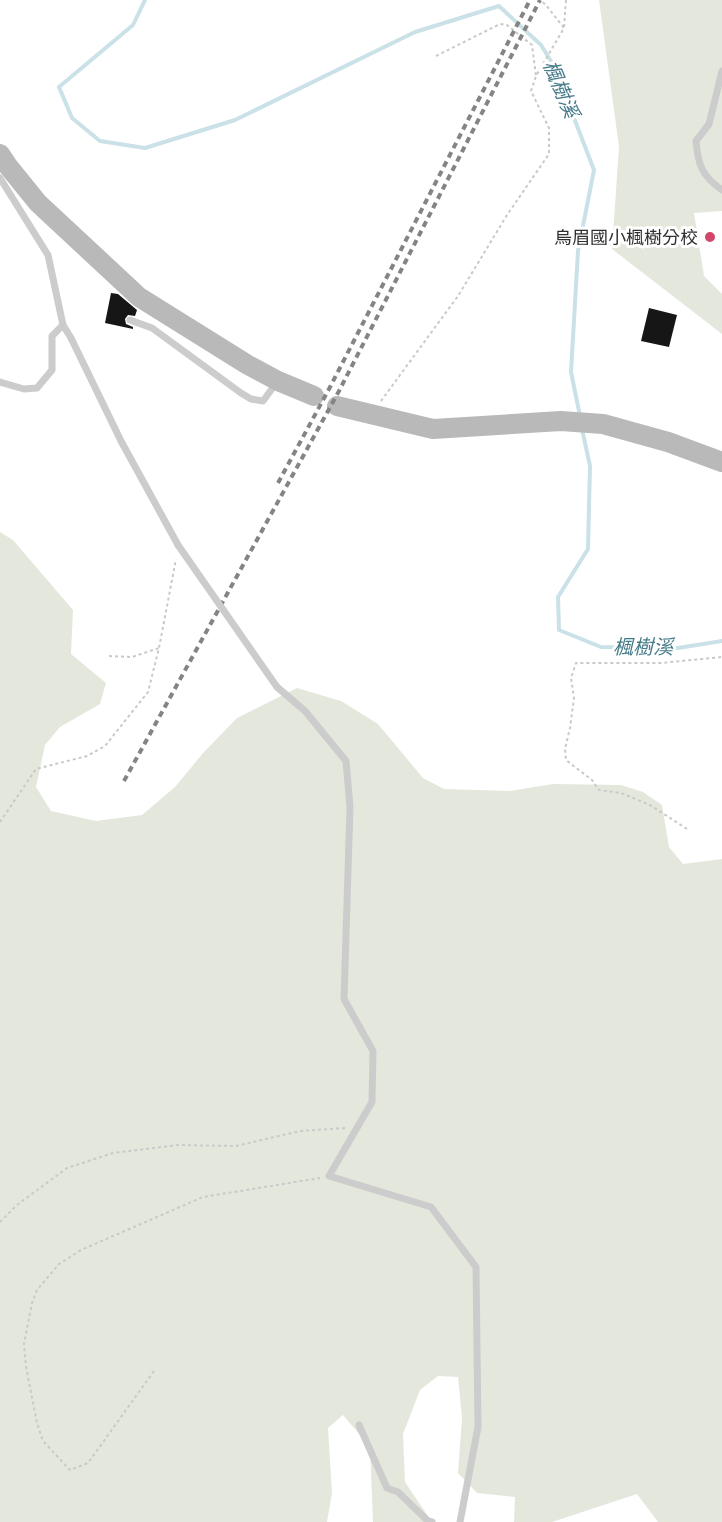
<svg xmlns="http://www.w3.org/2000/svg" width="722" height="1522" font-family="'DejaVu Sans','Noto Sans TC',sans-serif">
<rect width="100%" height="100%" fill="#fff"/>
<g fill="#e4e8dc">
<path d="M 599,0 L 722,0 L 722,211 L 694,213 L 704,276 L 722,294 L 722,334 L 612,249 L 619,147 Z"/>
<path d="M 0,532 L 13,540 L 73,610 L 71,654 L 106,683 L 100,704 L 60,727 L 45,745 L 36,787 L 51,811 L 96,821 L 142,815 L 175,787 L 204,752 L 237,718 L 297,688 L 341,701 L 378,724 L 423,778 L 444,789 L 510,791 L 553,784 L 621,785 L 643,792 L 662,805 L 669,847 L 683,864 L 722,859 L 722,1522 L 658,1522 L 637,1494 L 552,1522 L 514,1522 L 515,1497 L 477,1493 L 458,1473 L 462,1418 L 458,1377 L 438,1376 L 420,1390 L 403,1434 L 405,1482 L 432,1522 L 373,1522 L 370,1447 L 343,1415 L 328,1428 L 332,1493 L 327,1522 L 0,1522 Z"/>
</g>
<g fill="none" stroke-linecap="round" stroke-linejoin="round">
<g stroke="#cae1e7" stroke-width="4">
<path d="M 145,0 L 133,25 L 59,87 L 72,118 L 100,141 L 145,148 L 235,120 L 415,32 L 499,6 L 541,45 L 554,66 L 594,170 L 578,251 L 571,372 L 580,416"/>
<path d="M 582,429 L 590,466 L 588,549 L 558,597 L 559,630 L 601,647 L 678,648 L 722,641"/>
</g>
</g>
<g fill="#161616">
<path d="M 111,293 L 118,294 L 137,310 L 135,316 L 128,315 L 125,319 L 126,324 L 133,327 L 133,329 L 105,323 Z"/>
<path d="M 649,308 L 677,315 L 669,347 L 641,341 Z"/>
</g>
<g fill="none" stroke-linecap="round" stroke-linejoin="round">
<g stroke="#c9c9c9" stroke-width="2" stroke-dasharray="3 3" stroke-linecap="butt">
<path d="M 564,27 L 566,0"/>
<path d="M 436,56 L 500,24 L 507,25 L 532,45 L 536,76"/>
<path d="M 381,401 L 458,296 L 507,215 L 549,154 L 549,128 L 531,91 L 536,76 L 564,28 L 546,5 L 540,0"/>
<path d="M 109,656 L 132,657 L 159,648"/>
<path d="M 0,822 L 36,769 L 87,756 L 105,746 L 148,692 L 159,648 L 176,559"/>
<path d="M 687,829 L 650,805 L 621,793 L 599,790 L 592,780 L 566,760 L 565,749 L 570,728 L 574,698 L 571,678 L 576,663 L 661,663 L 722,657"/>
<path d="M 0,1222 L 17,1205 L 67,1168 L 113,1153 L 178,1145 L 236,1146 L 300,1131 L 345,1128"/>
<path d="M 154,1371 L 88,1463 L 70,1470 L 43,1441 L 37,1423 L 26,1367 L 24,1344 L 32,1303 L 37,1290 L 59,1264 L 81,1250 L 203,1197 L 320,1178"/>
</g>
<g stroke="#ccc" stroke-width="7">
<path d="M 722,71 L 709,124 L 696,141 C 698,165 702,176 722,190"/>
<path d="M 0,178 L 48,255 L 63,325 L 71,338 L 121,441 L 178,545"/>
<path d="M 130,320 L 152,328 L 241,393 L 251,399 L 263,401 L 277,382"/>
<path d="M 0,382 L 24,389 L 37,388 L 52,370 L 52,336 L 63,325"/>
<path d="M 277,687 L 305,711 L 346,761 L 350,807 L 344,999 L 373,1051 L 372,1102 L 329,1176 L 431,1207 L 476,1267 L 478,1427 L 460,1522"/>
<path d="M 359,1425 L 387,1488 L 398,1492 L 428,1521 L 432,1522"/>
</g>
<g stroke="#b9b9b9" stroke-width="20">
<path d="M 0,154 L 8,166 L 38,203 L 139,297 L 248,365 L 278,381 L 314,396"/>
<path d="M 337,406 L 433,429 L 561,421 L 603,424 L 668,442 L 722,462"/>
</g>
<g stroke="#848484" stroke-width="4" stroke-dasharray="6 4.5" stroke-linecap="butt">
<path d="M 278,483 L 329,389 L 530,0"/>
<path d="M 124,781 L 339,391 L 540,0"/>
</g>
<path stroke="#ccc" stroke-width="7" d="M 178,545 L 277,687"/>
</g>
<circle fill="#d34569" stroke="#fff" stroke-width="2" cx="710" cy="237" r="6"/>
<g text-anchor="middle" dominant-baseline="central" stroke-width="6" stroke-linejoin="round" paint-order="stroke">
<g font-size="18" fill="#2f2f2f" stroke="#fff" text-anchor="end">
<text x="698" y="237">烏眉國小楓樹分校</text>
</g>
<g font-size="20" font-style="italic" fill="#457b89" stroke="#fff">
<text transform="translate(561 89) rotate(67)">楓樹溪</text>
<text x="643" y="647">楓樹溪</text>
</g>
</g>
</svg>
